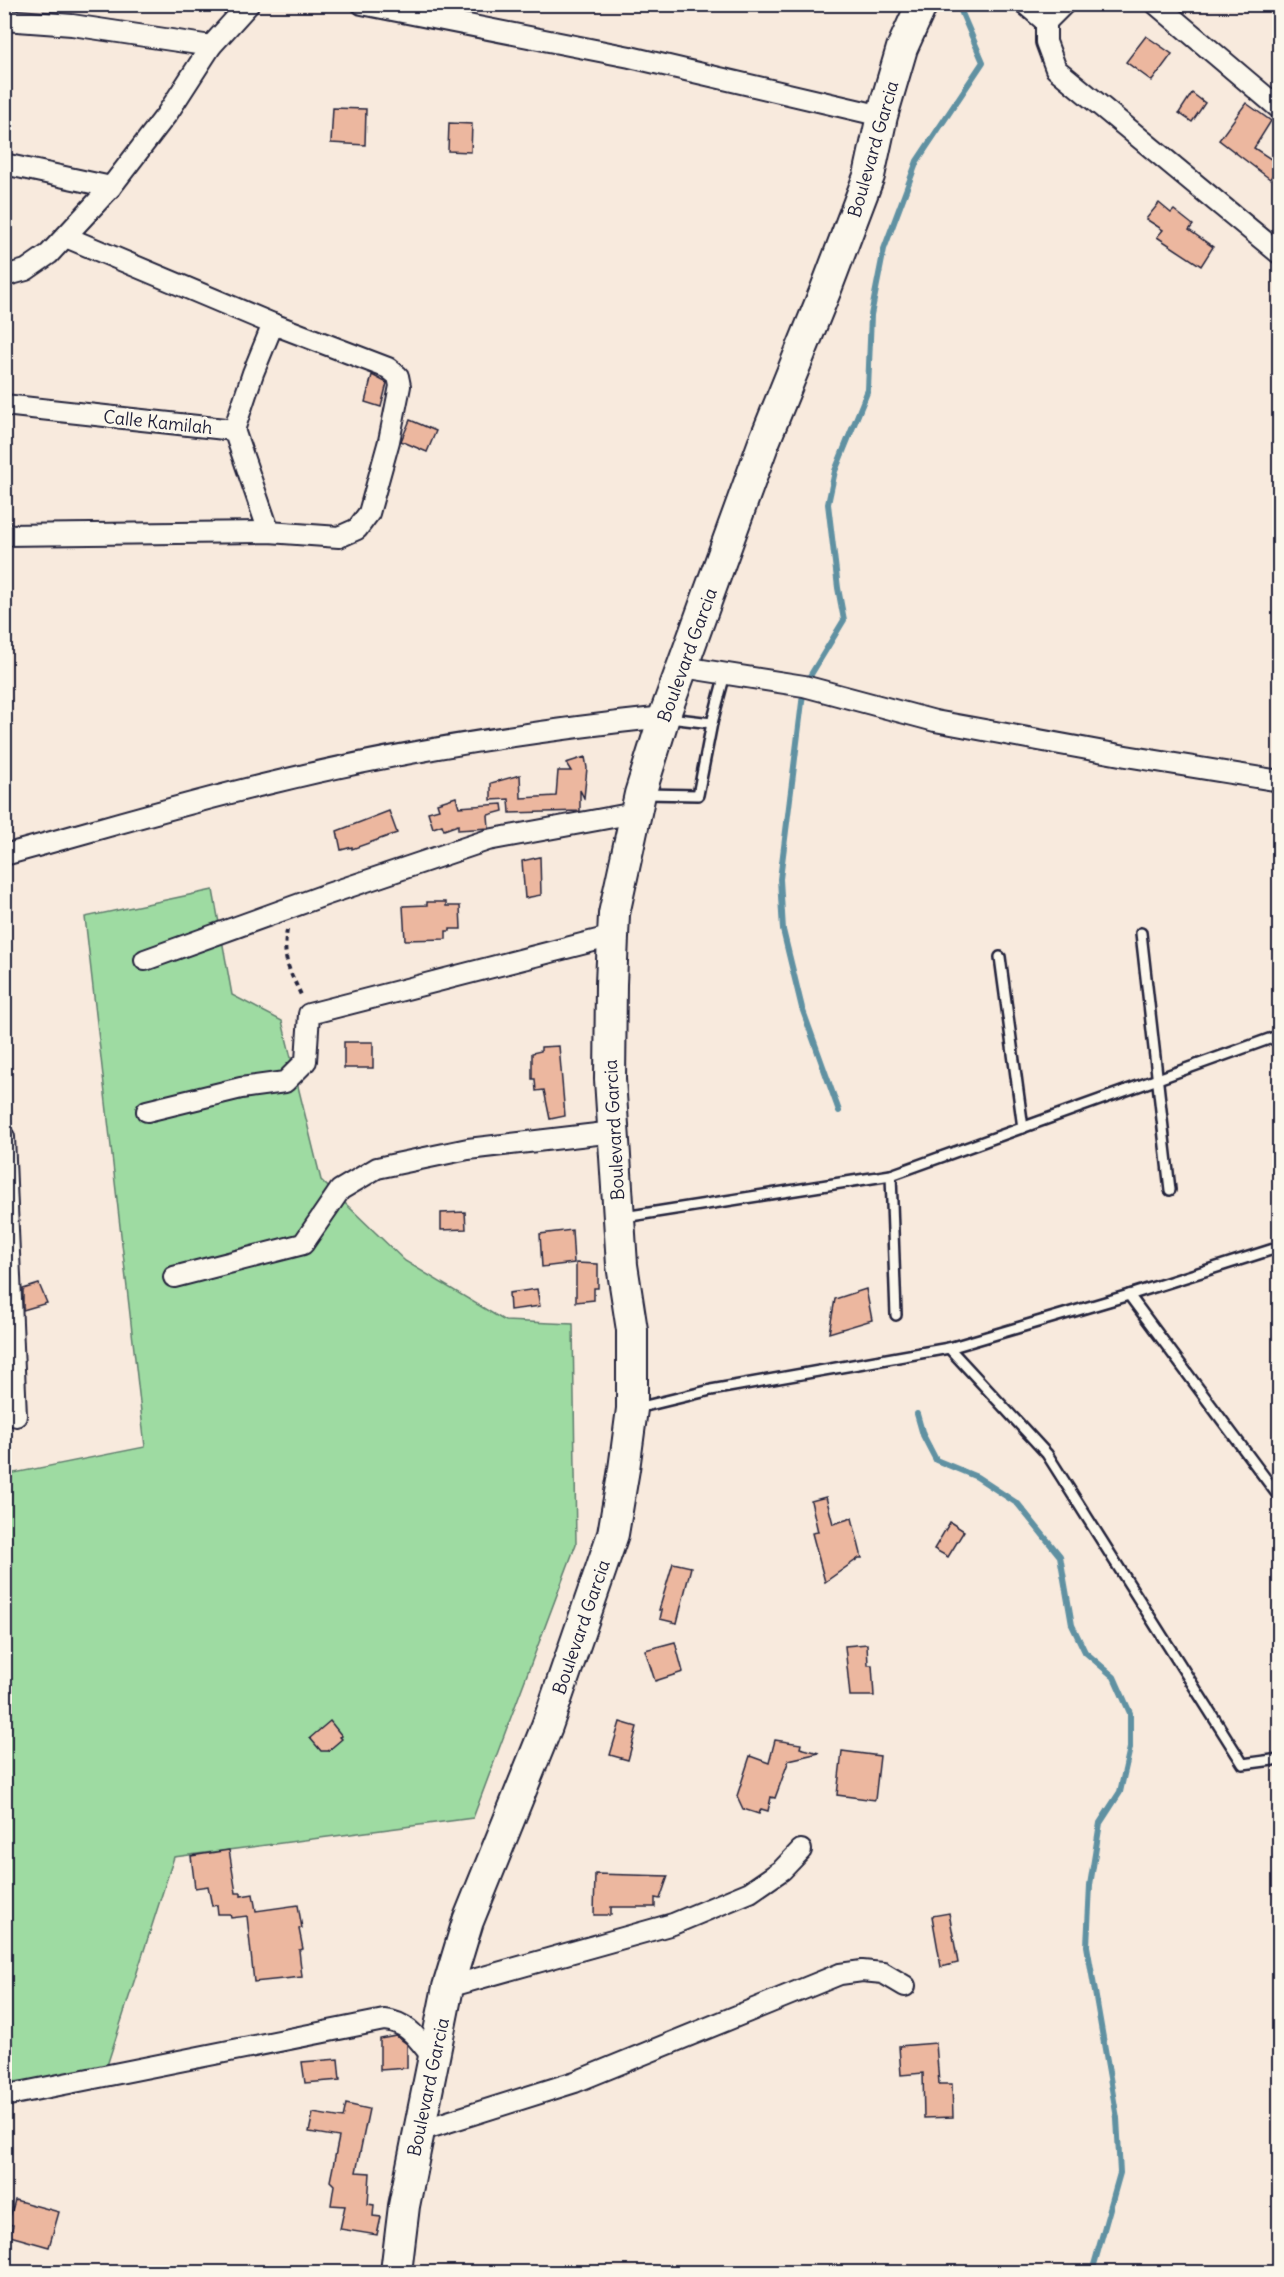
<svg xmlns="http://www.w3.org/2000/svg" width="1284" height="2277" font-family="Delius,sans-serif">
<rect width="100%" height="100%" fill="#f8eadd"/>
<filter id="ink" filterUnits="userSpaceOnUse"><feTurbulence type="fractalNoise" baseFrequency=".0167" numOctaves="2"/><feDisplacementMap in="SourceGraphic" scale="12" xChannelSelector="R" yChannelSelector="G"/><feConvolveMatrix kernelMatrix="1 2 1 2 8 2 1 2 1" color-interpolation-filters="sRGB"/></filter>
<g filter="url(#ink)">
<path fill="#9edba2" stroke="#607e6e" stroke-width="1.5" d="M 213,890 L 232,995 L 282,1021 L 321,1180 L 405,1261 L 505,1321 L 573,1324 L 576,1544 L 473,1818 L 174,1857 L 103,2078 L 5,2082 L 4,1475 L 145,1447 L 85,917 Z"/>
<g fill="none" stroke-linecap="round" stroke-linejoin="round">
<g stroke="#6191a2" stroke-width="6">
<path d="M 839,1111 L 802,1008 L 783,930 L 780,879 L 804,686 L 844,620 L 838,588 L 828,504 L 835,471 L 868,390 L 871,315 L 884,249 L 917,161 L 983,62 L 958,4"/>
<path d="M 917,1414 L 923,1435 L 936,1460 L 977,1477 L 1018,1504 L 1060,1556 L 1072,1625 L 1085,1652 L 1114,1677 L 1130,1713 L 1130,1748 L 1120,1792 L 1100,1823 L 1090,1885 L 1087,1946 L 1117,2118 L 1120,2173 L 1092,2272"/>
</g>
</g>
<g fill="#ecb79f" stroke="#22223b" stroke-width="1.5">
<path d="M 1146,36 L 1172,54 L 1152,81 L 1126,62 Z"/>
<path d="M 1192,93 L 1205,103 L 1192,122 L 1179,113 Z"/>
<path d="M 1246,103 L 1271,121 L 1254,148 L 1280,165 L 1270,179 L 1219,140 Z"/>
<path d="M 333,108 L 366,109 L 365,145 L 331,143 Z"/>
<path d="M 449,123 L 472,124 L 471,152 L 448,151 Z"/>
<path d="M 1159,203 L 1171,213 L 1174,210 L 1193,225 L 1189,230 L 1213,247 L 1201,266 L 1157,237 L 1163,230 L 1146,219 Z"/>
<path d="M 372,375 L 387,383 L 381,407 L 365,402 Z"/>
<path d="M 410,420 L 436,431 L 427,452 L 401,441 Z"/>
<path d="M 585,757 L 587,768 L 584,798 L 580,790 L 580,811 L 510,813 L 509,799 L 491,800 L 491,783 L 520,775 L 521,798 L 556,796 L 558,771 L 571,771 L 566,763 Z"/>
<path d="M 456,797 L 459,807 L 502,804 L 503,811 L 488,815 L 489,828 L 458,830 L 458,825 L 444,830 L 442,825 L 433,828 L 428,812 L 439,809 L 437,803 Z"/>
<path d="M 389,811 L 397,833 L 352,849 L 352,847 L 341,850 L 337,831 Z"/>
<path d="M 540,857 L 541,895 L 525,898 L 522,861 Z"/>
<path d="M 427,902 L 446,902 L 446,906 L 460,906 L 461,929 L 450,929 L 450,931 L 446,931 L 446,939 L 405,940 L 403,906 L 427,905 Z"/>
<rect x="344" y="1042" width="29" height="26"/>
<path d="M 559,1046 L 565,1116 L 550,1119 L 544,1090 L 536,1091 L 535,1079 L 532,1079 L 532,1053 L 541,1051 L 541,1047 Z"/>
<path d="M 465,1212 L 466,1229 L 441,1230 L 441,1213 Z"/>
<path d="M 572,1230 L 574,1263 L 542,1267 L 540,1234 Z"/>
<path d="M 576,1263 L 598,1264 L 598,1288 L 594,1288 L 594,1300 L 576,1302 Z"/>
<path d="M 39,1284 L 47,1303 L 23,1310 L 23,1289 Z"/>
<path d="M 537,1289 L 540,1306 L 510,1310 L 509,1293 Z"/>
<path d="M 866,1289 L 872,1320 L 829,1333 L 835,1299 Z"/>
<path d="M 826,1497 L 833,1524 L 852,1518 L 862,1558 L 859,1558 L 825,1582 L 812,1533 L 818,1532 L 811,1501 Z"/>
<path d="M 950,1522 L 964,1531 L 948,1557 L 934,1549 Z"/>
<path d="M 673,1563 L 691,1567 L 677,1623 L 660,1619 L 662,1610 L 659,1610 Z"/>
<path d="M 675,1642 L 683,1672 L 655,1681 L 645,1650 Z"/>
<path d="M 867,1644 L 868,1665 L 872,1665 L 874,1696 L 850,1696 L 845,1646 Z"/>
<path d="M 330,1721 L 342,1736 L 340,1737 L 342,1739 L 328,1751 L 321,1751 L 310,1738 Z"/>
<path d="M 620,1722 L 637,1727 L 628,1760 L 610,1755 Z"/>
<path d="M 775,1740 L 801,1744 L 800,1748 L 819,1753 L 789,1760 L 775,1798 L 771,1797 L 768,1811 L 761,1809 L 759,1814 L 743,1809 L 737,1796 L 750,1756 L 769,1763 Z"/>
<path d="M 842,1751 L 880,1756 L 875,1800 L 837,1795 Z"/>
<path d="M 229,1850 L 236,1893 L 241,1893 L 241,1896 L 253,1894 L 256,1911 L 298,1905 L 302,1928 L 299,1929 L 303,1949 L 299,1950 L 302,1977 L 254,1982 L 247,1916 L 231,1918 L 230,1914 L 218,1914 L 217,1905 L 212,1906 L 208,1886 L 195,1888 L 191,1856 Z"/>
<path d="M 595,1874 L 668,1876 L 660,1899 L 655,1898 L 655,1907 L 611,1907 L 611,1915 L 594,1915 Z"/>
<path d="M 949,1913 L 958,1963 L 941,1967 L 932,1916 Z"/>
<path d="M 396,2036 L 407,2044 L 407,2068 L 380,2070 L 380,2039 Z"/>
<path d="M 936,2043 L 939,2084 L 952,2084 L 953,2117 L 924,2118 L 923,2073 L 901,2075 L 899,2046 Z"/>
<path d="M 338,2059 L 340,2080 L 305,2083 L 302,2062 Z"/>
<path d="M 346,2104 L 369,2109 L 356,2172 L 370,2173 L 368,2204 L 374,2205 L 373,2216 L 381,2217 L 377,2235 L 340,2229 L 345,2206 L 331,2205 L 334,2185 L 330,2181 L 339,2137 L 309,2132 L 313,2113 L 343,2118 Z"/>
<path d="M 15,2200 L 59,2212 L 49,2247 L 10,2236 L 13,2225 L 8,2224 Z"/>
</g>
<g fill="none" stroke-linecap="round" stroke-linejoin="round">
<g stroke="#22223b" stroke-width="14">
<g id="service">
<path d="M 669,718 L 712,723"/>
<path d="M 645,794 L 698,795 L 712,723 L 725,674"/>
<path d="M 1141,933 L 1170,1190"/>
<path d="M 1000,957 L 1023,1128"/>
<path d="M 891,1175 L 896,1315"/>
<path d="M 624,1217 L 891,1175 L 1280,1035"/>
<path d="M 1129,1295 L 1280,1498"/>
<path d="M 949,1348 L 1129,1295 L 1280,1247"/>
<path d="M 637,1408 L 711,1390 L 949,1348 L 1047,1454 L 1243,1764 L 1280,1759"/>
</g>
</g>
<g stroke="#22223b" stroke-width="24">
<g id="minor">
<path d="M 362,4 L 630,57 L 882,116"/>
<path d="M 1025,4 L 1046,22"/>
<path d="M 1064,4 L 1046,22 L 1046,42 L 1056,69 L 1280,254"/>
<path d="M 1156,4 L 1280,109"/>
<path d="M 4,20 L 72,25 L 211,46"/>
<path d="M 4,164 L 111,187"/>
<path d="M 4,276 L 26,270 L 49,254 L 111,187 L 167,114 L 211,46 L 249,4"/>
<path d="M 4,405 L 234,430"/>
<path d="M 234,430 L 253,373 L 273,324"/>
<path d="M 234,430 L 269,532"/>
<path d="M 4,535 L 269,532 L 339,537 L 357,529 L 369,513 L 389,441 L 400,386 L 398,376 L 388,368 L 273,324 L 66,237"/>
<path d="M 683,667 L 804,686 L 935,721 L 1126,756 L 1280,781"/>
<path d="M 4,855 C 93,831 182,804 271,783 C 400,751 532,731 664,717"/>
<path d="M 145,960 L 325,895 L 488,840 L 635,813"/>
<path d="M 147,1111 L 241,1088 L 285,1082 L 306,1061 L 309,1014 L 613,936"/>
<path d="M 4,1137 L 16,1416"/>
<path d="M 174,1277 L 303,1244 L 340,1190 L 377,1168 L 468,1149 L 614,1132"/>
<path d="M 448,1987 L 673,1924 L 750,1892 L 782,1870 L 801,1850"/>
<path d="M 4,2096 L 384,2020 C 409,2022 419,2041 434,2059"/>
<path d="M 419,2131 L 575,2082 L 840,1974 L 862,1971 L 883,1973 L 905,1986"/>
</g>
</g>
<g stroke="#22223b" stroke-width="34">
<path id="primary" d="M 396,2272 L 404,2206 L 448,1987 L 468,1921 L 547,1726 L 613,1534 L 624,1469 L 632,1409 L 632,1330 L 622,1265 L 610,1079 L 611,984 L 614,914 L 640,794 L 664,717 L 764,442 L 826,289 L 869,176 L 882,116 L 902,48 L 922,4"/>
</g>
<path stroke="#22223b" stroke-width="4" stroke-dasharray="4.5 4.5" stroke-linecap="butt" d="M 287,930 C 282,961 289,969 302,997"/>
<use href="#service" stroke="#fbf7ec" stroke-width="9"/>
<use href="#minor" stroke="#fbf7ec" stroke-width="20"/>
<use href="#primary" stroke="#fbf7ec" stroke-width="30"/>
</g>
</g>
<g text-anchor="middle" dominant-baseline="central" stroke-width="6" stroke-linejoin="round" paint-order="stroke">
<g font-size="18" fill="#22223b" stroke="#fbf7ec">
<text transform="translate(873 149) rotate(-74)">Boulevard Garcia</text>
<text transform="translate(158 422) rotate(6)">Calle Kamilah</text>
<text transform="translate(687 655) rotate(-70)">Boulevard Garcia</text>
<text transform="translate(614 1130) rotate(-93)">Boulevard Garcia</text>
<text transform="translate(581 1627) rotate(-71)">Boulevard Garcia</text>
<text transform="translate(428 2087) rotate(-78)">Boulevard Garcia</text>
</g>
</g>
<rect width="1284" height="2277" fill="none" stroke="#fbf7ec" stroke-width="24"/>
<rect x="12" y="12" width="1260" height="2253" fill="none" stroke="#22223b" stroke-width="2" filter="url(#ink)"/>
</svg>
